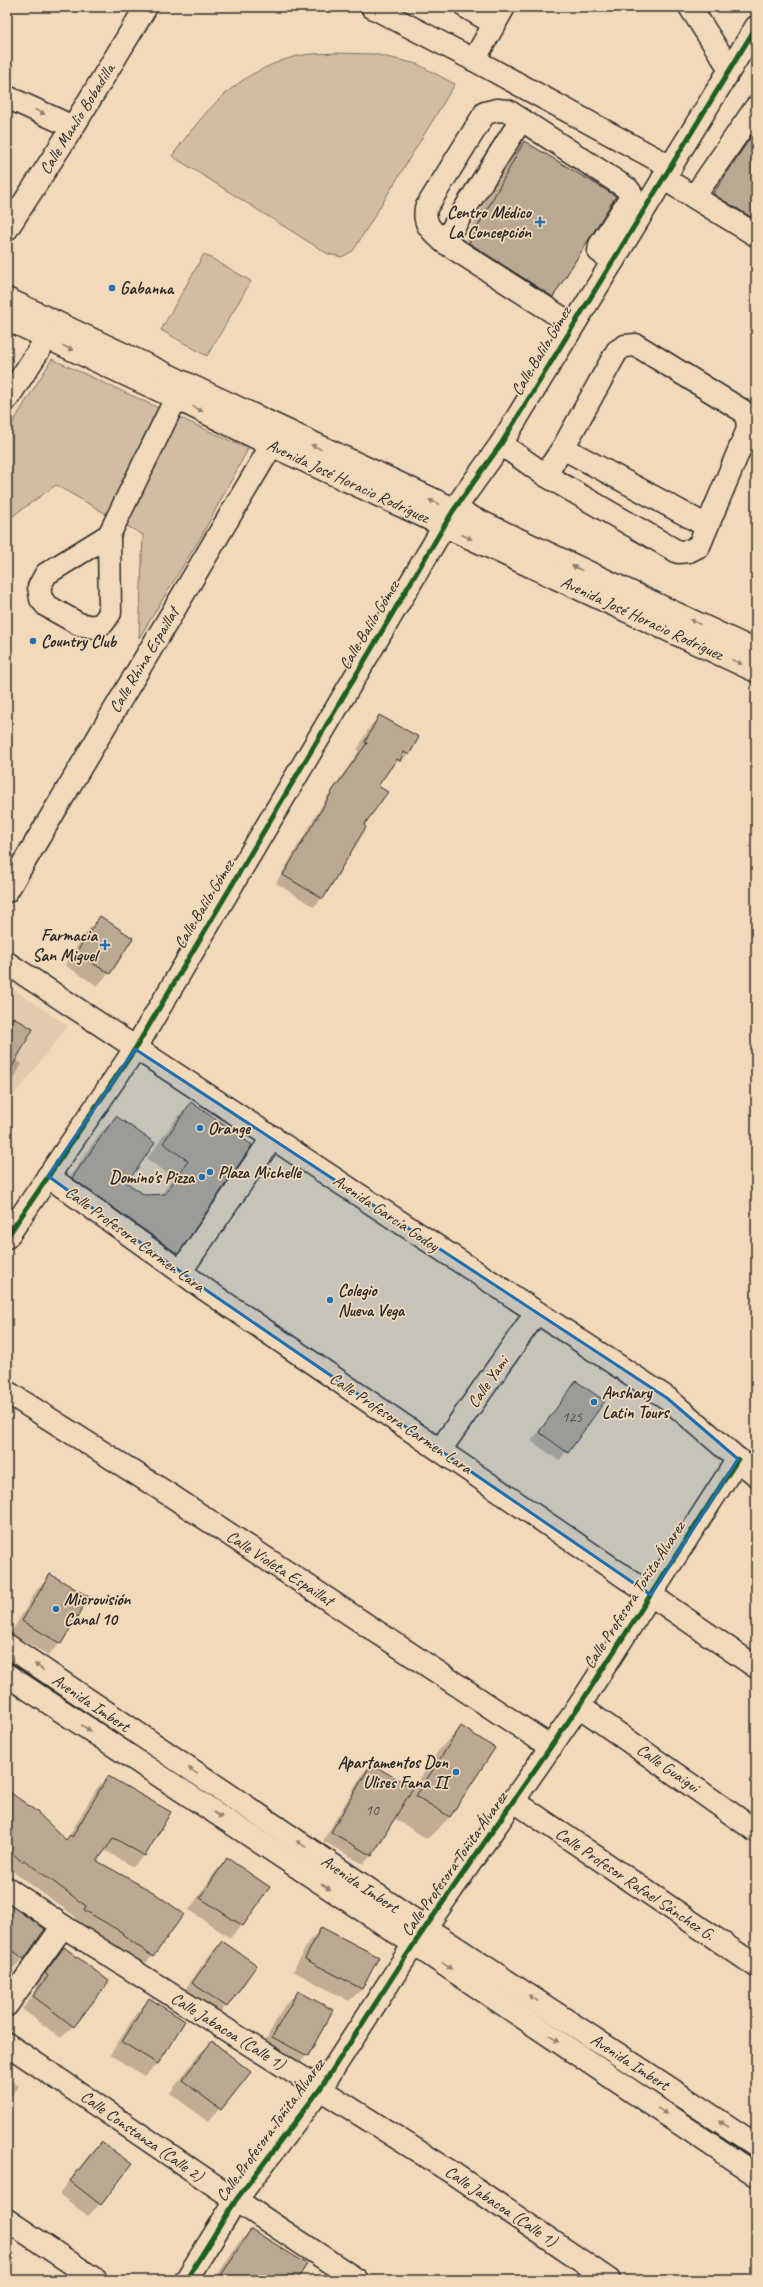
<svg xmlns="http://www.w3.org/2000/svg" width="763" height="2287" font-family="Caveat,sans-serif">
<rect width="100%" height="100%" fill="#f2d9ba"/>
<filter id="ink" filterUnits="userSpaceOnUse"><feTurbulence type="fractalNoise" baseFrequency=".025" numOctaves="2"/><feDisplacementMap in="SourceGraphic" scale="8" xChannelSelector="R" yChannelSelector="G"/><feConvolveMatrix kernelMatrix="1 2 1 2 8 2 1 2 1" color-interpolation-filters="sRGB"/></filter>
<g filter="url(#ink)">
<path fill="#e2caae" d="M 7,985 L 68,1026 L 7,1104 Z"/>
<g fill="#d1bda2" stroke="#7e7466">
<path d="M 336,53 L 374,54 L 417,64 L 455,84 L 353,251 L 342,257 L 328,254 L 172,156 C 205,111 234,75 290,58 C 304,53 322,54 336,53 Z"/>
<path d="M 204,254 L 251,281 L 207,356 L 161,330 Z"/>
<path d="M 52,359 L 248,449 L 202,535 L 139,638 L 143,535 L 56,485 L 7,520 L 7,432 Z"/>
<path d="M 7,1652 L 62,1690 L 54,1702 L 7,1670 Z"/>
</g>
<g fill="#0003">
<path d="M 756,130 L 756,253 L 753,251 L 751,246 L 746,240 L 698,211 L 742,144 Z"/>
<path d="M 524,142 L 614,196 L 552,297 L 536,313 L 454,260 L 508,158 Z"/>
<path d="M 380,717 L 408,754 L 400,763 L 398,761 L 390,768 L 377,786 L 363,826 L 322,898 L 314,907 L 276,883 L 325,800 L 359,751 L 357,750 L 371,725 Z"/>
<path d="M 100,918 L 109,973 L 97,986 L 65,965 L 88,930 Z"/>
<path d="M 13,1019 L 15,1060 L 22,1064 L 7,1090 L 7,1025 Z"/>
<path d="M 191,1103 L 251,1145 L 177,1253 L 161,1269 L 57,1195 L 100,1133 L 117,1117 L 126,1183 L 144,1196 L 161,1195 L 173,1177 L 147,1159 L 175,1120 Z"/>
<path d="M 576,1382 L 603,1402 L 559,1461 L 531,1441 Z"/>
<path d="M 51,1576 L 60,1643 L 48,1655 L 11,1633 L 38,1588 Z"/>
<path d="M 461,1727 L 450,1817 L 427,1839 L 394,1818 L 371,1856 L 363,1864 L 323,1841 L 363,1773 L 371,1765 L 406,1800 L 439,1750 Z"/>
<path d="M 108,1777 L 170,1812 L 144,1856 L 133,1867 L 104,1850 L 95,1862 L 153,1956 L 141,1967 L 112,1946 L 113,1944 L 73,1921 L 76,1917 L 12,1871 L 10,1873 L 7,1870 L 7,1792 L 66,1841 L 97,1788 Z"/>
<path d="M 227,1859 L 242,1925 L 230,1938 L 189,1910 L 215,1872 Z"/>
<path d="M 7,1911 L 24,1958 L 13,1968 L 7,1964 Z"/>
<path d="M 322,1928 L 362,1989 L 349,2001 L 293,1971 L 309,1941 Z"/>
<path d="M 222,1942 L 226,2006 L 214,2019 L 181,1995 L 210,1954 Z"/>
<path d="M 64,1948 L 73,2026 L 61,2038 L 22,2009 L 37,1989 L 33,1986 L 51,1960 Z"/>
<path d="M 298,1992 L 307,2055 L 295,2068 L 261,2049 L 285,2004 Z"/>
<path d="M 149,2000 L 184,2021 L 157,2064 L 145,2076 L 110,2055 L 137,2012 Z"/>
<path d="M 212,2042 L 250,2072 L 208,2122 L 170,2093 L 199,2054 Z"/>
<path d="M 7,2078 L 19,2086 L 7,2102 Z"/>
<path d="M 101,2143 L 100,2204 L 88,2216 L 59,2194 L 88,2156 Z"/>
<path d="M 251,2230 L 296,2280 L 214,2280 L 239,2242 Z"/>
</g>
<g fill="#bba892" stroke="#2b2b2b">
<path d="M 756,129 L 756,220 L 713,194 Z"/>
<path d="M 524,141 L 616,196 L 553,297 L 469,243 Z"/>
<path d="M 379,715 L 419,737 L 409,755 L 404,752 L 400,761 L 397,759 L 378,786 L 388,792 L 364,825 L 366,827 L 323,899 L 283,875 L 333,790 L 367,743 L 365,742 Z"/>
<path d="M 100,916 L 133,938 L 110,974 L 76,953 Z"/>
<path d="M 13,1017 L 33,1029 L 7,1076 L 7,1027 Z"/>
<path d="M 191,1102 L 252,1145 L 178,1254 L 72,1178 L 116,1116 L 155,1143 L 127,1183 L 145,1195 L 165,1194 L 188,1161 L 163,1143 Z"/>
<path d="M 576,1381 L 605,1401 L 568,1453 L 539,1432 Z"/>
<path d="M 50,1574 L 89,1597 L 61,1644 L 22,1621 Z"/>
<path d="M 461,1726 L 495,1748 L 450,1817 L 416,1796 Z"/>
<path d="M 371,1764 L 413,1788 L 372,1856 L 331,1832 Z"/>
<path d="M 108,1776 L 171,1812 L 145,1856 L 114,1838 L 97,1861 L 153,1892 L 184,1914 L 153,1957 L 122,1934 L 123,1933 L 84,1910 L 86,1906 L 24,1860 L 22,1862 L 7,1848 L 7,1790 L 36,1811 L 66,1840 L 70,1835 L 72,1837 Z"/>
<path d="M 227,1858 L 270,1887 L 243,1926 L 200,1898 Z"/>
<path d="M 7,1903 L 45,1929 L 24,1959 L 7,1946 Z"/>
<path d="M 321,1927 L 379,1957 L 362,1989 L 305,1959 Z"/>
<path d="M 222,1941 L 257,1965 L 227,2007 L 192,1983 Z"/>
<path d="M 64,1947 L 109,1981 L 74,2027 L 33,1996 L 48,1976 L 45,1973 Z"/>
<path d="M 298,1991 L 333,2010 L 308,2056 L 272,2037 Z"/>
<path d="M 149,1998 L 185,2021 L 158,2064 L 122,2042 Z"/>
<path d="M 212,2041 L 251,2072 L 221,2110 L 182,2080 Z"/>
<path d="M 101,2142 L 132,2164 L 101,2205 L 70,2181 Z"/>
<path d="M 251,2229 L 307,2264 L 297,2280 L 218,2280 Z"/>
</g>
<g fill="none" stroke-linecap="round" stroke-linejoin="round">
<g stroke="#2b2b2b" stroke-width="25">
<g id="minor">
<path d="M 372,7 L 474,60 L 671,167"/>
<path d="M 466,7 L 495,24"/>
<path d="M 690,7 L 730,69"/>
<path d="M 474,60 L 504,7"/>
<path d="M 7,97 L 73,127"/>
<path d="M 663,178 L 756,235"/>
<path d="M 694,197 L 756,107"/>
<path d="M 7,229 L 73,127 L 146,7"/>
<path d="M 444,242 L 521,120"/>
<path d="M 7,299 C 256,418 506,535 756,651"/>
<path d="M 7,319 L 176,398 L 271,445 L 756,671"/>
<path d="M 573,325 L 444,242 C 432,231 423,225 426,208 L 485,113 L 497,110 L 508,111 L 628,189 L 631,193 L 629,200 L 600,245 L 599,251 L 613,261"/>
<path d="M 7,399 L 47,338"/>
<path d="M 501,444 L 545,475 L 678,552 L 689,551 L 699,546 L 748,429 L 747,419 L 743,411 L 636,345 L 625,346 L 617,351 L 563,448 L 545,475"/>
<path d="M 563,448 L 707,526"/>
<path d="M 109,535 L 46,574 L 39,587 L 41,599 L 47,606 L 79,624 L 94,627 L 103,623 L 110,613 L 109,535 L 176,398"/>
<path d="M 7,891 L 279,433"/>
<path d="M 48,1176 L 206,1290 L 756,1667"/>
<path d="M 7,1237 L 135,1049 L 453,511 L 501,444 L 756,27"/>
<path d="M 181,1271 L 273,1137"/>
<path d="M 7,1392 L 173,1497 L 551,1747"/>
<path d="M 440,1450 L 536,1313"/>
<path d="M 579,1706 L 756,1831"/>
<path d="M 514,1801 L 756,1966"/>
<path d="M 7,1888 L 69,1930 L 451,2172 L 609,2280"/>
<path d="M 7,2005 L 63,1926"/>
<path d="M 7,2044 L 236,2200 L 357,2280"/>
<path d="M 7,2220 L 96,2280"/>
<path d="M 186,2280 L 236,2200 L 320,2089 L 414,1944 L 579,1706 L 738,1459"/>
</g>
</g>
<g stroke="#2b2b2b" stroke-width="25">
<g id="major">
<path d="M 7,963 L 667,1398 L 756,1475"/>
<path d="M 7,1645 L 426,1928 L 756,2145"/>
<path d="M 7,1675 L 414,1944 L 756,2175"/>
</g>
</g>
<use href="#minor" stroke="#f2d9ba" stroke-width="22"/>
<use href="#major" stroke="#f2d9ba" stroke-width="22"/>
<g stroke="#f2d9ba" stroke-width="8">
<g id="cycleway">
<path d="M 7,1237 L 135,1049 L 453,511 L 501,444 L 756,27"/>
<path d="M 186,2280 L 236,2200 L 320,2089 L 414,1944 L 579,1706 L 738,1459"/>
</g>
</g>
<use href="#cycleway" stroke="#1b5e20" stroke-width="5"/>
</g>
<defs><path id="oneway-solid" d="M-6-.8H1V-3.2L6.5 0L1 3.2V.8H-6Z"/></defs>
<g fill="#8e8272">
<use href="#oneway-solid" transform="translate(40 112) rotate(25)"/>
<use href="#oneway-solid" transform="translate(68 348) rotate(25)"/>
<use href="#oneway-solid" transform="translate(198 409) rotate(26)"/>
<use href="#oneway-solid" transform="translate(316 447) rotate(-155)"/>
<use href="#oneway-solid" transform="translate(434 502) rotate(-155)"/>
<use href="#oneway-solid" transform="translate(467 537) rotate(25)"/>
<use href="#oneway-solid" transform="translate(577 568) rotate(-155)"/>
<use href="#oneway-solid" transform="translate(695 622) rotate(-155)"/>
<use href="#oneway-solid" transform="translate(737 662) rotate(25)"/>
<use href="#oneway-solid" transform="translate(39 1667) rotate(-145)"/>
<use href="#oneway-solid" transform="translate(86 1728) rotate(33)"/>
<use href="#oneway-solid" transform="translate(193 1771) rotate(-146)"/>
<use href="#oneway-solid" transform="translate(218 1815) rotate(33)"/>
<use href="#oneway-solid" transform="translate(301 1844) rotate(-146)"/>
<use href="#oneway-solid" transform="translate(326 1887) rotate(33)"/>
<use href="#oneway-solid" transform="translate(447 1966) rotate(34)"/>
<use href="#oneway-solid" transform="translate(533 1998) rotate(-147)"/>
<use href="#oneway-solid" transform="translate(554 2039) rotate(34)"/>
<use href="#oneway-solid" transform="translate(662 2111) rotate(34)"/>
<use href="#oneway-solid" transform="translate(723 2124) rotate(-147)"/>
</g>
</g>
<path fill="#1f6fb2" fill-opacity="0.2" stroke="#1f6fb2" stroke-width="3" stroke-linejoin="round" d="M 135,1049 L 667,1398 L 738,1459 L 651,1595 L 206,1290 L 48,1176 Z"/>
<g fill="#1f6fb2" stroke="#f2d9ba" stroke-width="1.5">
<path d="M538 216h4v4h4v4h-4v4h-4v-4h-4v-4h4z"/>
<circle cx="112" cy="288" r="4"/>
<circle cx="33" cy="641" r="4"/>
<path d="M103 939h4v4h4v4h-4v4h-4v-4h-4v-4h4z"/>
<circle cx="200" cy="1128" r="4"/>
<circle cx="210" cy="1172" r="4"/>
<circle cx="202" cy="1177" r="4"/>
<circle cx="330" cy="1300" r="4"/>
<circle cx="594" cy="1402" r="4"/>
<circle cx="56" cy="1609" r="4"/>
<circle cx="456" cy="1772" r="4"/>
</g>
<g text-anchor="middle" dominant-baseline="central" stroke-width="3.5" stroke-linejoin="round" paint-order="stroke">
<g font-size="15" fill="#4f4a45">
<text x="572" y="1417">125</text>
<text x="372" y="1810">10</text>
</g>
<g font-size="17" fill="#2b2b2b" stroke="#f2d9ba">
<text transform="translate(77 119) rotate(-58)">Calle Manlio Bobadilla</text>
<text transform="translate(541 351) rotate(-59)">Calle Balilo Gómez</text>
<text transform="translate(348 481) rotate(25)">Avenida José Horacio Rodríguez</text>
<text transform="translate(642 618) rotate(25)">Avenida José Horacio Rodríguez</text>
<text transform="translate(369 625) rotate(-59)">Calle Balilo Gómez</text>
<text transform="translate(144 660) rotate(-59)">Calle Rhina Espaillat</text>
<text transform="translate(204 904) rotate(-59)">Calle Balilo Gómez</text>
<text transform="translate(386 1213) rotate(34)">Avenida García Godoy</text>
<text transform="translate(135 1239) rotate(36)">Calle Profesora Carmen Lara</text>
<text transform="translate(488 1382) rotate(-55)">Calle Yami</text>
<text transform="translate(401 1423) rotate(34)">Calle Profesora Carmen Lara</text>
<text transform="translate(280 1568) rotate(33)">Calle Violeta Espaillat</text>
<text transform="translate(634 1595) rotate(-57)">Calle Profesora Toñita Álvarez</text>
<text transform="translate(91 1703) rotate(34)">Avenida Imbert</text>
<text transform="translate(668 1768) rotate(35)">Calle Guaigui</text>
<text transform="translate(454 1864) rotate(-55)">Calle Profesora Toñita Álvarez</text>
<text transform="translate(360 1884) rotate(34)">Avenida Imbert</text>
<text transform="translate(635 1884) rotate(34)">Calle Profesor Rafael Sánchez G.</text>
<text transform="translate(228 2031) rotate(32)">Calle Jabacoa (Calle 1)</text>
<text transform="translate(630 2062) rotate(33)">Avenida Imbert</text>
<text transform="translate(270 2130) rotate(-54)">Calle Profesora Toñita Álvarez</text>
<text transform="translate(142 2136) rotate(35)">Calle Constanza (Calle 2)</text>
<text transform="translate(501 2206) rotate(34)">Calle Jabacoa (Calle 1)</text>
</g>
<g font-size="17" font-weight="bold" fill="#2b2b2b" stroke="#f2d9ba" text-anchor="start">
<text x="531" y="212" text-anchor="end">Centro Médico<tspan x="531" dy="20">La Concepción</tspan></text>
<text x="120" y="288">Gabanna</text>
<text x="41" y="641">Country Club</text>
<text x="97" y="935" text-anchor="end">Farmacia<tspan x="97" dy="20">San Miguel</tspan></text>
<text x="208" y="1128">Orange</text>
<text x="218" y="1172">Plaza Michelle</text>
<text x="194" y="1177" text-anchor="end">Domino's Pizza</text>
<text x="338" y="1290">Colegio<tspan x="338" dy="20">Nueva Vega</tspan></text>
<text x="602" y="1392">Anshary<tspan x="602" dy="20">Latin Tours</tspan></text>
<text x="64" y="1599">Microvisión<tspan x="64" dy="20">Canal 10</tspan></text>
<text x="448" y="1762" text-anchor="end">Apartamentos Don<tspan x="448" dy="20">Ulises Fana II</tspan></text>
</g>
</g>
<rect width="763" height="2287" fill="none" stroke="#f2d9ba" stroke-width="24"/>
<rect x="12" y="12" width="739" height="2263" fill="none" stroke="#2b2b2b" stroke-width="1.5" filter="url(#ink)"/>
</svg>
